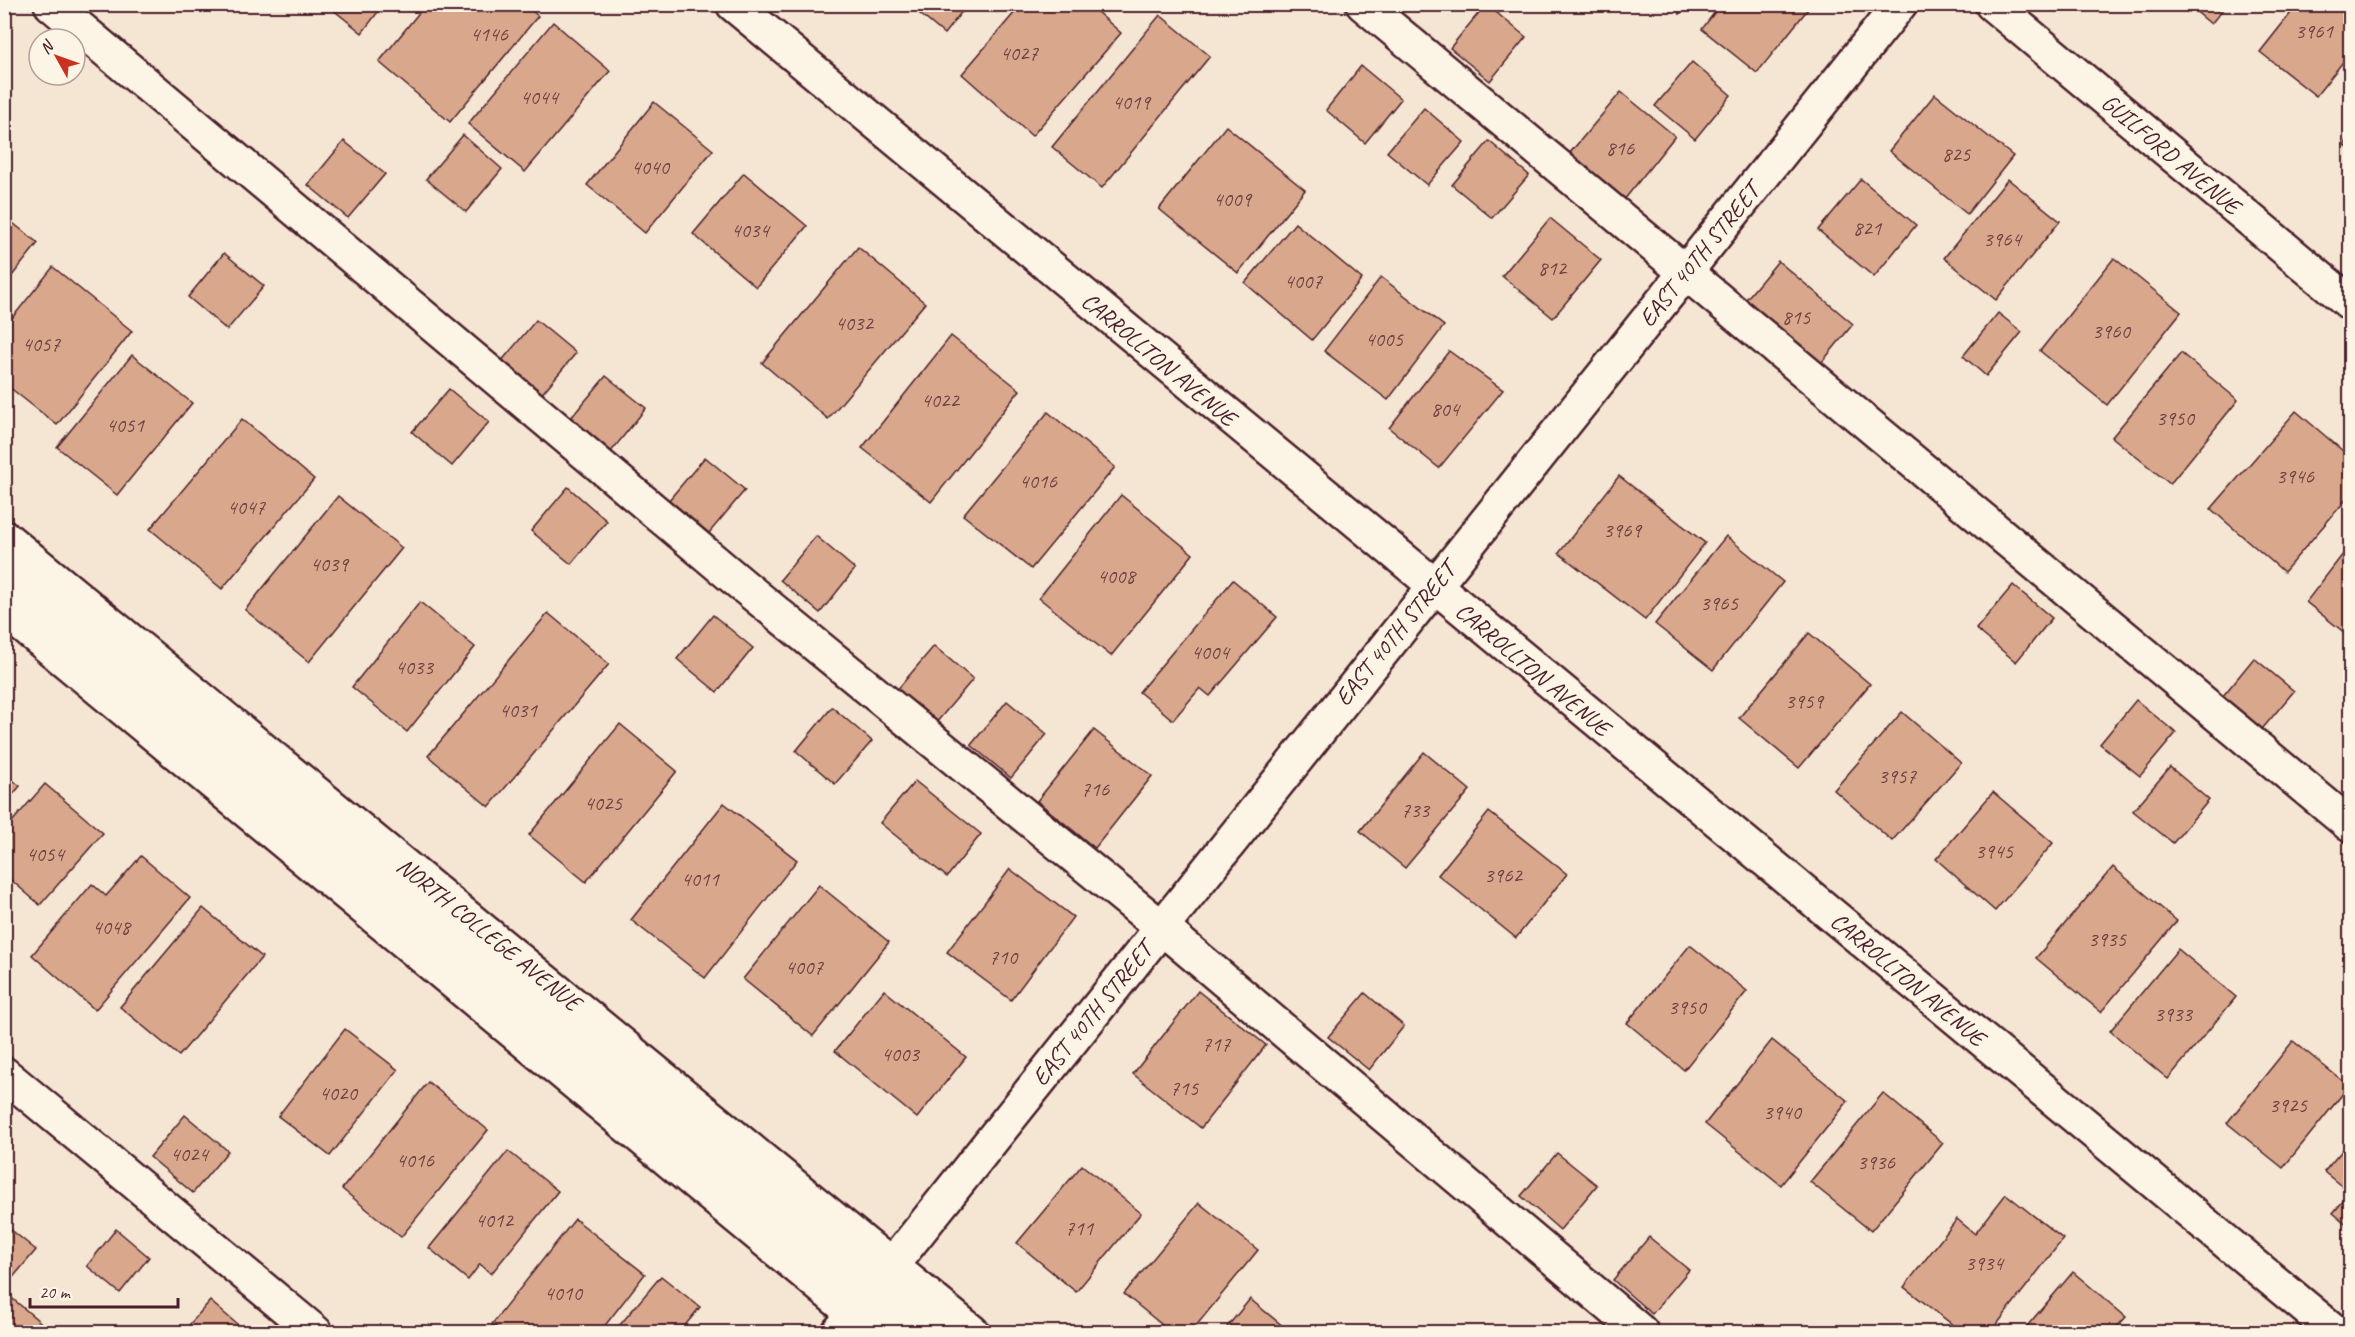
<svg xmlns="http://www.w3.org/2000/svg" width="2355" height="1337" font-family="Caveat,sans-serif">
<rect width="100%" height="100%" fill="#f5e6d3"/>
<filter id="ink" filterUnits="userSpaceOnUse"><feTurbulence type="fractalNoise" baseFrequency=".0167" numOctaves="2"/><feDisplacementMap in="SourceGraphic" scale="12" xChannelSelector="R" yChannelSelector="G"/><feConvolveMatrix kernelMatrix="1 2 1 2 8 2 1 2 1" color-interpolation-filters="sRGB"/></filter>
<g filter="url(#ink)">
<g fill="#d9a88c" stroke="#4a1f2b" stroke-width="1.5">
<path d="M 326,4 L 384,4 L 362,33 Z"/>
<path d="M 426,4 L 524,4 L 538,16 L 450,122 L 379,62 Z"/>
<path d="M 908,4 L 968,4 L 944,34 Z"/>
<path d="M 1022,4 L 1088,4 L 1121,33 L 1032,136 L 962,74 Z"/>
<path d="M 1486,4 L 1526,37 L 1490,81 L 1450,48 Z"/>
<path d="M 1669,4 L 1687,4 L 1680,14 Z"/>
<path d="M 1721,4 L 1812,4 L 1757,73 L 1702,29 Z"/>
<path d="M 2187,4 L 2227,4 L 2211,24 Z"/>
<path d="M 2298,4 L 2344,4 L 2350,10 L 2350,53 L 2316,96 L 2260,52 Z"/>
<path d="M 1160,15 L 1210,56 L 1102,188 L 1052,147 Z"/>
<path d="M 553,22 L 610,71 L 525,172 L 468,124 Z"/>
<path d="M 1692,62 L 1731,95 L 1695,139 L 1655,106 Z"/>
<path d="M 1361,66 L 1401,99 L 1365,143 L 1326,110 Z"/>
<path d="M 1621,92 L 1675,136 L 1620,205 L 1564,160 Z"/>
<path d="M 1935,94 L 2013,156 L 1967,214 L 1889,151 Z"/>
<path d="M 654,102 L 713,150 L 645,233 L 587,185 Z"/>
<path d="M 1424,108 L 1464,142 L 1427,185 L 1387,152 Z"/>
<path d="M 1226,126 L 1305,190 L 1238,273 L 1159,209 Z"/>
<path d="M 463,135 L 502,169 L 466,212 L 426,179 Z"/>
<path d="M 2350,137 L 2350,150 L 2344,145 Z"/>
<path d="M 344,141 L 385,174 L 348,218 L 308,185 Z"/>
<path d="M 1489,141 L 1529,175 L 1492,218 L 1452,185 Z"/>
<path d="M 744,173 L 807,226 L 756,287 L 693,234 Z"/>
<path d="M 1861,179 L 1916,225 L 1874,277 L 1818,230 Z"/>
<path d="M 2008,179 L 2060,221 L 1996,300 L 1944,258 Z"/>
<path d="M 4,216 L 38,243 L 4,286 Z"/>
<path d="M 1550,218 L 1601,260 L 1553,318 L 1502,276 Z"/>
<path d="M 1295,223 L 1362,279 L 1312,340 L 1245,283 Z"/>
<path d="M 858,247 L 925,303 L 828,419 L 762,363 Z"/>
<path d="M 224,253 L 264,286 L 227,330 L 188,297 Z"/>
<path d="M 2114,258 L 2181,312 L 2107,405 L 2040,351 Z"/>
<path d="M 1778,261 L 1853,324 L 1814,372 L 1738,309 Z"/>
<path d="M 53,267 L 132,331 L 57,425 L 4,383 L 4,328 Z"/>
<path d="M 1381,277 L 1444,326 L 1388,400 L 1324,351 Z"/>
<path d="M 1998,313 L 2022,332 L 1986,376 L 1963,356 Z"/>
<path d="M 536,320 L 576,353 L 540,396 L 500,363 Z"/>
<path d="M 951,336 L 1020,390 L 931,502 L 862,448 Z"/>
<path d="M 1449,351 L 1503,390 L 1439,468 L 1389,428 Z"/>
<path d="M 2181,353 L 2238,400 L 2170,484 L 2112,437 Z"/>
<path d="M 132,355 L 192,403 L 117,495 L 57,447 Z"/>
<path d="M 606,376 L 646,408 L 610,453 L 570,419 Z"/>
<path d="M 449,389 L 489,422 L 452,466 L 412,432 Z"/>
<path d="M 2296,411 L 2350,457 L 2350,495 L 2284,572 L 2211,509 Z"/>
<path d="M 1048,412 L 1115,467 L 1031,569 L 963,515 Z"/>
<path d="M 242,419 L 314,479 L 222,589 L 150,529 Z"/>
<path d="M 705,457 L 745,490 L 709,533 L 669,500 Z"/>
<path d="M 1619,476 L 1705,543 L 1645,620 L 1559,553 Z"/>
<path d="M 568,487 L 607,521 L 571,564 L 531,531 Z"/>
<path d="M 1121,495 L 1193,554 L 1111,656 L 1039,598 Z"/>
<path d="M 338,496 L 402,548 L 309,662 L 245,610 Z"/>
<path d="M 816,536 L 855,569 L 820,613 L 780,580 Z"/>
<path d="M 1726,536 L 1783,582 L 1713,670 L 1655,624 Z"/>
<path d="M 2350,545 L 2350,637 L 2306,602 Z"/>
<path d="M 1233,580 L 1277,617 L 1210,696 L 1200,688 L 1173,720 L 1139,692 Z"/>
<path d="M 2013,585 L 2052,618 L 2016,662 L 1976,629 Z"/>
<path d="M 420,602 L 475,647 L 407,732 L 352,687 Z"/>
<path d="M 548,613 L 609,664 L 489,807 L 428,756 Z"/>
<path d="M 713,615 L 753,648 L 717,692 L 677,659 Z"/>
<path d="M 1809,633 L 1870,684 L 1799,768 L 1739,718 Z"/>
<path d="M 934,646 L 973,679 L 936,723 L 897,690 Z"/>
<path d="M 2254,658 L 2294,691 L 2258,734 L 2218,702 Z"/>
<path d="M 2136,700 L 2176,733 L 2140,776 L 2100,744 Z"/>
<path d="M 1007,701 L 1047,734 L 1011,778 L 971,745 Z"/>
<path d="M 832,707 L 872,741 L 835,784 L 796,751 Z"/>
<path d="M 1902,712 L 1961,763 L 1892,841 L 1834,790 Z"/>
<path d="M 620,724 L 677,771 L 586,882 L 529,835 Z"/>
<path d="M 1094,730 L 1152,776 L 1095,848 L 1037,801 Z"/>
<path d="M 1424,752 L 1470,790 L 1405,868 L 1360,831 Z"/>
<path d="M 2170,767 L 2209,800 L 2173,843 L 2133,811 Z"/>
<path d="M 4,773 L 20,786 L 4,805 Z"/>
<path d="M 915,781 L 981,834 L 947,877 L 880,823 Z"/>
<path d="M 45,784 L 103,833 L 40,905 L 4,874 L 4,831 Z"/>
<path d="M 1993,792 L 2053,843 L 1995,911 L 1936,859 Z"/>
<path d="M 724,803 L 797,860 L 705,978 L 631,920 Z"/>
<path d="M 1489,812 L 1567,874 L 1516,938 L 1438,875 Z"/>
<path d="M 141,856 L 190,898 L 95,1010 L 32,955 L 92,884 L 106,896 Z"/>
<path d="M 2113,867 L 2177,921 L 2101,1012 L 2036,958 Z"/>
<path d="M 1010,869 L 1073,917 L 1011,1000 L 947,952 Z"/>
<path d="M 819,885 L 889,942 L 813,1036 L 743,979 Z"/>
<path d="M 203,908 L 262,957 L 179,1056 L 120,1007 Z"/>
<path d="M 1690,945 L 1747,991 L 1684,1070 L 1627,1023 Z"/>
<path d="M 2178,949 L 2236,997 L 2168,1079 L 2110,1031 Z"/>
<path d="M 884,990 L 966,1057 L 917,1118 L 835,1051 Z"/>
<path d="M 1198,991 L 1266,1045 L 1201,1128 L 1133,1074 Z"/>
<path d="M 1365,993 L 1404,1026 L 1369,1070 L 1328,1037 Z"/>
<path d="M 345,1029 L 398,1070 L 330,1156 L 278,1116 Z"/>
<path d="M 1772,1040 L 1848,1101 L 1781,1185 L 1705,1124 Z"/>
<path d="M 2293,1041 L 2349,1086 L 2283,1168 L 2227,1123 Z"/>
<path d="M 428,1082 L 488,1130 L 401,1237 L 342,1189 Z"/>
<path d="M 1883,1093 L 1943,1143 L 1871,1231 L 1810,1182 Z"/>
<path d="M 185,1115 L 228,1151 L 193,1193 L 150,1157 Z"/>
<path d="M 2350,1141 L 2350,1227 L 2333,1213 L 2350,1193 L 2324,1172 Z"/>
<path d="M 508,1151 L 558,1191 L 491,1274 L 480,1264 L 468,1280 L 429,1248 Z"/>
<path d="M 1557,1153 L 1597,1185 L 1560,1230 L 1521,1196 Z"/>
<path d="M 1082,1165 L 1141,1213 L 1076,1292 L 1017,1243 Z"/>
<path d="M 2006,1194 L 2063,1239 L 1991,1332 L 1962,1332 L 1904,1287 L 1957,1219 L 1975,1234 Z"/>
<path d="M 1199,1203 L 1258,1250 L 1191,1332 L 1171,1332 L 1124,1294 Z"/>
<path d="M 575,1219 L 645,1274 L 600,1332 L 504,1332 L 492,1324 Z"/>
<path d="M 4,1224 L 36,1250 L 4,1288 Z"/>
<path d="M 116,1229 L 149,1257 L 120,1293 L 87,1266 Z"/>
<path d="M 1649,1237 L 1689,1270 L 1652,1314 L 1613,1280 Z"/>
<path d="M 2073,1272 L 2126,1317 L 2112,1332 L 2022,1332 Z"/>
<path d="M 661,1276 L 700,1307 L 682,1329 L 686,1332 L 614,1332 Z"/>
<path d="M 7,1294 L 52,1332 L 4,1332 L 4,1297 Z"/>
<path d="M 1250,1299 L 1290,1332 L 1223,1332 Z"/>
<path d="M 210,1301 L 238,1325 L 232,1332 L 183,1332 Z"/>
</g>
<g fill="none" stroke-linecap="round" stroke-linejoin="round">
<g stroke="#4a1f2b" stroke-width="38">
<g id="minor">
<path d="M 51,4 L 746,588 L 1161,927 L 1641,1332"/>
<path d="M 733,4 L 2335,1332"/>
<path d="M 1363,4 L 2350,825"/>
<path d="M 1992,4 L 2350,303"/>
<path d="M 4,573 L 925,1332"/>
<path d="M 4,1074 L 315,1332"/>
<path d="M 892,1265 L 1900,4"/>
<path d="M 839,1332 L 854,1314"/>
</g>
</g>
<g stroke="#4a1f2b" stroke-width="38">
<g id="major">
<path d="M 4,537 L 972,1332"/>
<path d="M 4,610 L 876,1332"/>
</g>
</g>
<use href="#minor" stroke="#fcf5e5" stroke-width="33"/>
<use href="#major" stroke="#fcf5e5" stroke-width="33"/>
</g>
</g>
<g text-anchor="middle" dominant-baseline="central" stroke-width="5" stroke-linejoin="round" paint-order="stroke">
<g font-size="21" fill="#6e4143">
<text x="2314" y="31">3961</text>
<text x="489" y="34">4146</text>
<text x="1019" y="53">4027</text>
<text x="539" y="97">4044</text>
<text x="1131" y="102">4019</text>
<text x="1620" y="148">816</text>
<text x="1956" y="154">825</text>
<text x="650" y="167">4040</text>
<text x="1232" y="199">4009</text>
<text x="1867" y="228">821</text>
<text x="750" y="230">4034</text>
<text x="2002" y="239">3964</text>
<text x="1552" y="268">812</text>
<text x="1303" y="281">4007</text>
<text x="1796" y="317">815</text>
<text x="854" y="323">4032</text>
<text x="2111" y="331">3960</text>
<text x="1384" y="339">4005</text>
<text x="41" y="344">4057</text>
<text x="940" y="400">4022</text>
<text x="1445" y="409">804</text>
<text x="2175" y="418">3950</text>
<text x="125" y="425">4051</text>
<text x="2295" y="476">3946</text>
<text x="1038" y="481">4016</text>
<text x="246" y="507">4047</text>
<text x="1622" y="530">3969</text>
<text x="329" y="564">4039</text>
<text x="1116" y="576">4008</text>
<text x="1719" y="603">3965</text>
<text x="1210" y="652">4004</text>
<text x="414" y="667">4033</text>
<text x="1804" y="701">3959</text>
<text x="518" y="710">4031</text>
<text x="1897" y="776">3957</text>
<text x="1095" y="789">716</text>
<text x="603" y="803">4025</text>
<text x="1415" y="810">733</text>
<text x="1994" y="851">3945</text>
<text x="45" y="854">4054</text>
<text x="1503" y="875">3962</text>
<text x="700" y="879">4011</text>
<text x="111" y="927">4048</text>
<text x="2107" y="939">3935</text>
<text x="1003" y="957">710</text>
<text x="804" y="967">4007</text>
<text x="1687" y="1007">3950</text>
<text x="2173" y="1014">3933</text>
<text x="1216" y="1044">717</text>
<text x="900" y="1054">4003</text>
<text x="1184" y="1088">715</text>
<text x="338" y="1093">4020</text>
<text x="2288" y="1105">3925</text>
<text x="1782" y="1112">3940</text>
<text x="189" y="1154">4024</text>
<text x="415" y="1160">4016</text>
<text x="1876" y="1162">3936</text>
<text x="494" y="1220">4012</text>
<text x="1079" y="1228">711</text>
<text x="1984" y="1263">3934</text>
<text x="563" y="1293">4010</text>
</g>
<g font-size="24" fill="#4a1f2b" stroke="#fcf5e5">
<text transform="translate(2171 154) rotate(40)">GUILFORD AVENUE</text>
<text transform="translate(1699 255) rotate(-51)">EAST 40TH STREET</text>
<text transform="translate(1159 359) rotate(40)">CARROLLTON AVENUE</text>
<text transform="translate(1395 634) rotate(-51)">EAST 40TH STREET</text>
<text transform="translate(1533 669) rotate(40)">CARROLLTON AVENUE</text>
<text transform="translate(489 934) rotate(39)">NORTH COLLEGE AVENUE</text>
<text transform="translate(1908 979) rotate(40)">CARROLLTON AVENUE</text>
<text transform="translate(1092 1014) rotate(-51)">EAST 40TH STREET</text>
</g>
</g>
<rect width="2355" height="1337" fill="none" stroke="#fcf5e5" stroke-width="24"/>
<rect x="12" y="12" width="2331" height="1313" fill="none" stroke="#4a1f2b" stroke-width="2" filter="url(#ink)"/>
<g transform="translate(57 57) rotate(310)"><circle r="28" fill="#fcf5e5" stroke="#b59f9b" stroke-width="1.5"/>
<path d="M0-4.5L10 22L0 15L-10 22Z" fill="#c8321e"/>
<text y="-9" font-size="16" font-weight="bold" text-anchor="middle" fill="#4a1f2b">N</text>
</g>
<path d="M30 1298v9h148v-9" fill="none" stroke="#4a1f2b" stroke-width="3"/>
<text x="39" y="1298" font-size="18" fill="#4a1f2b" stroke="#fcf5e5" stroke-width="4.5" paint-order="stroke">20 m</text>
</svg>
